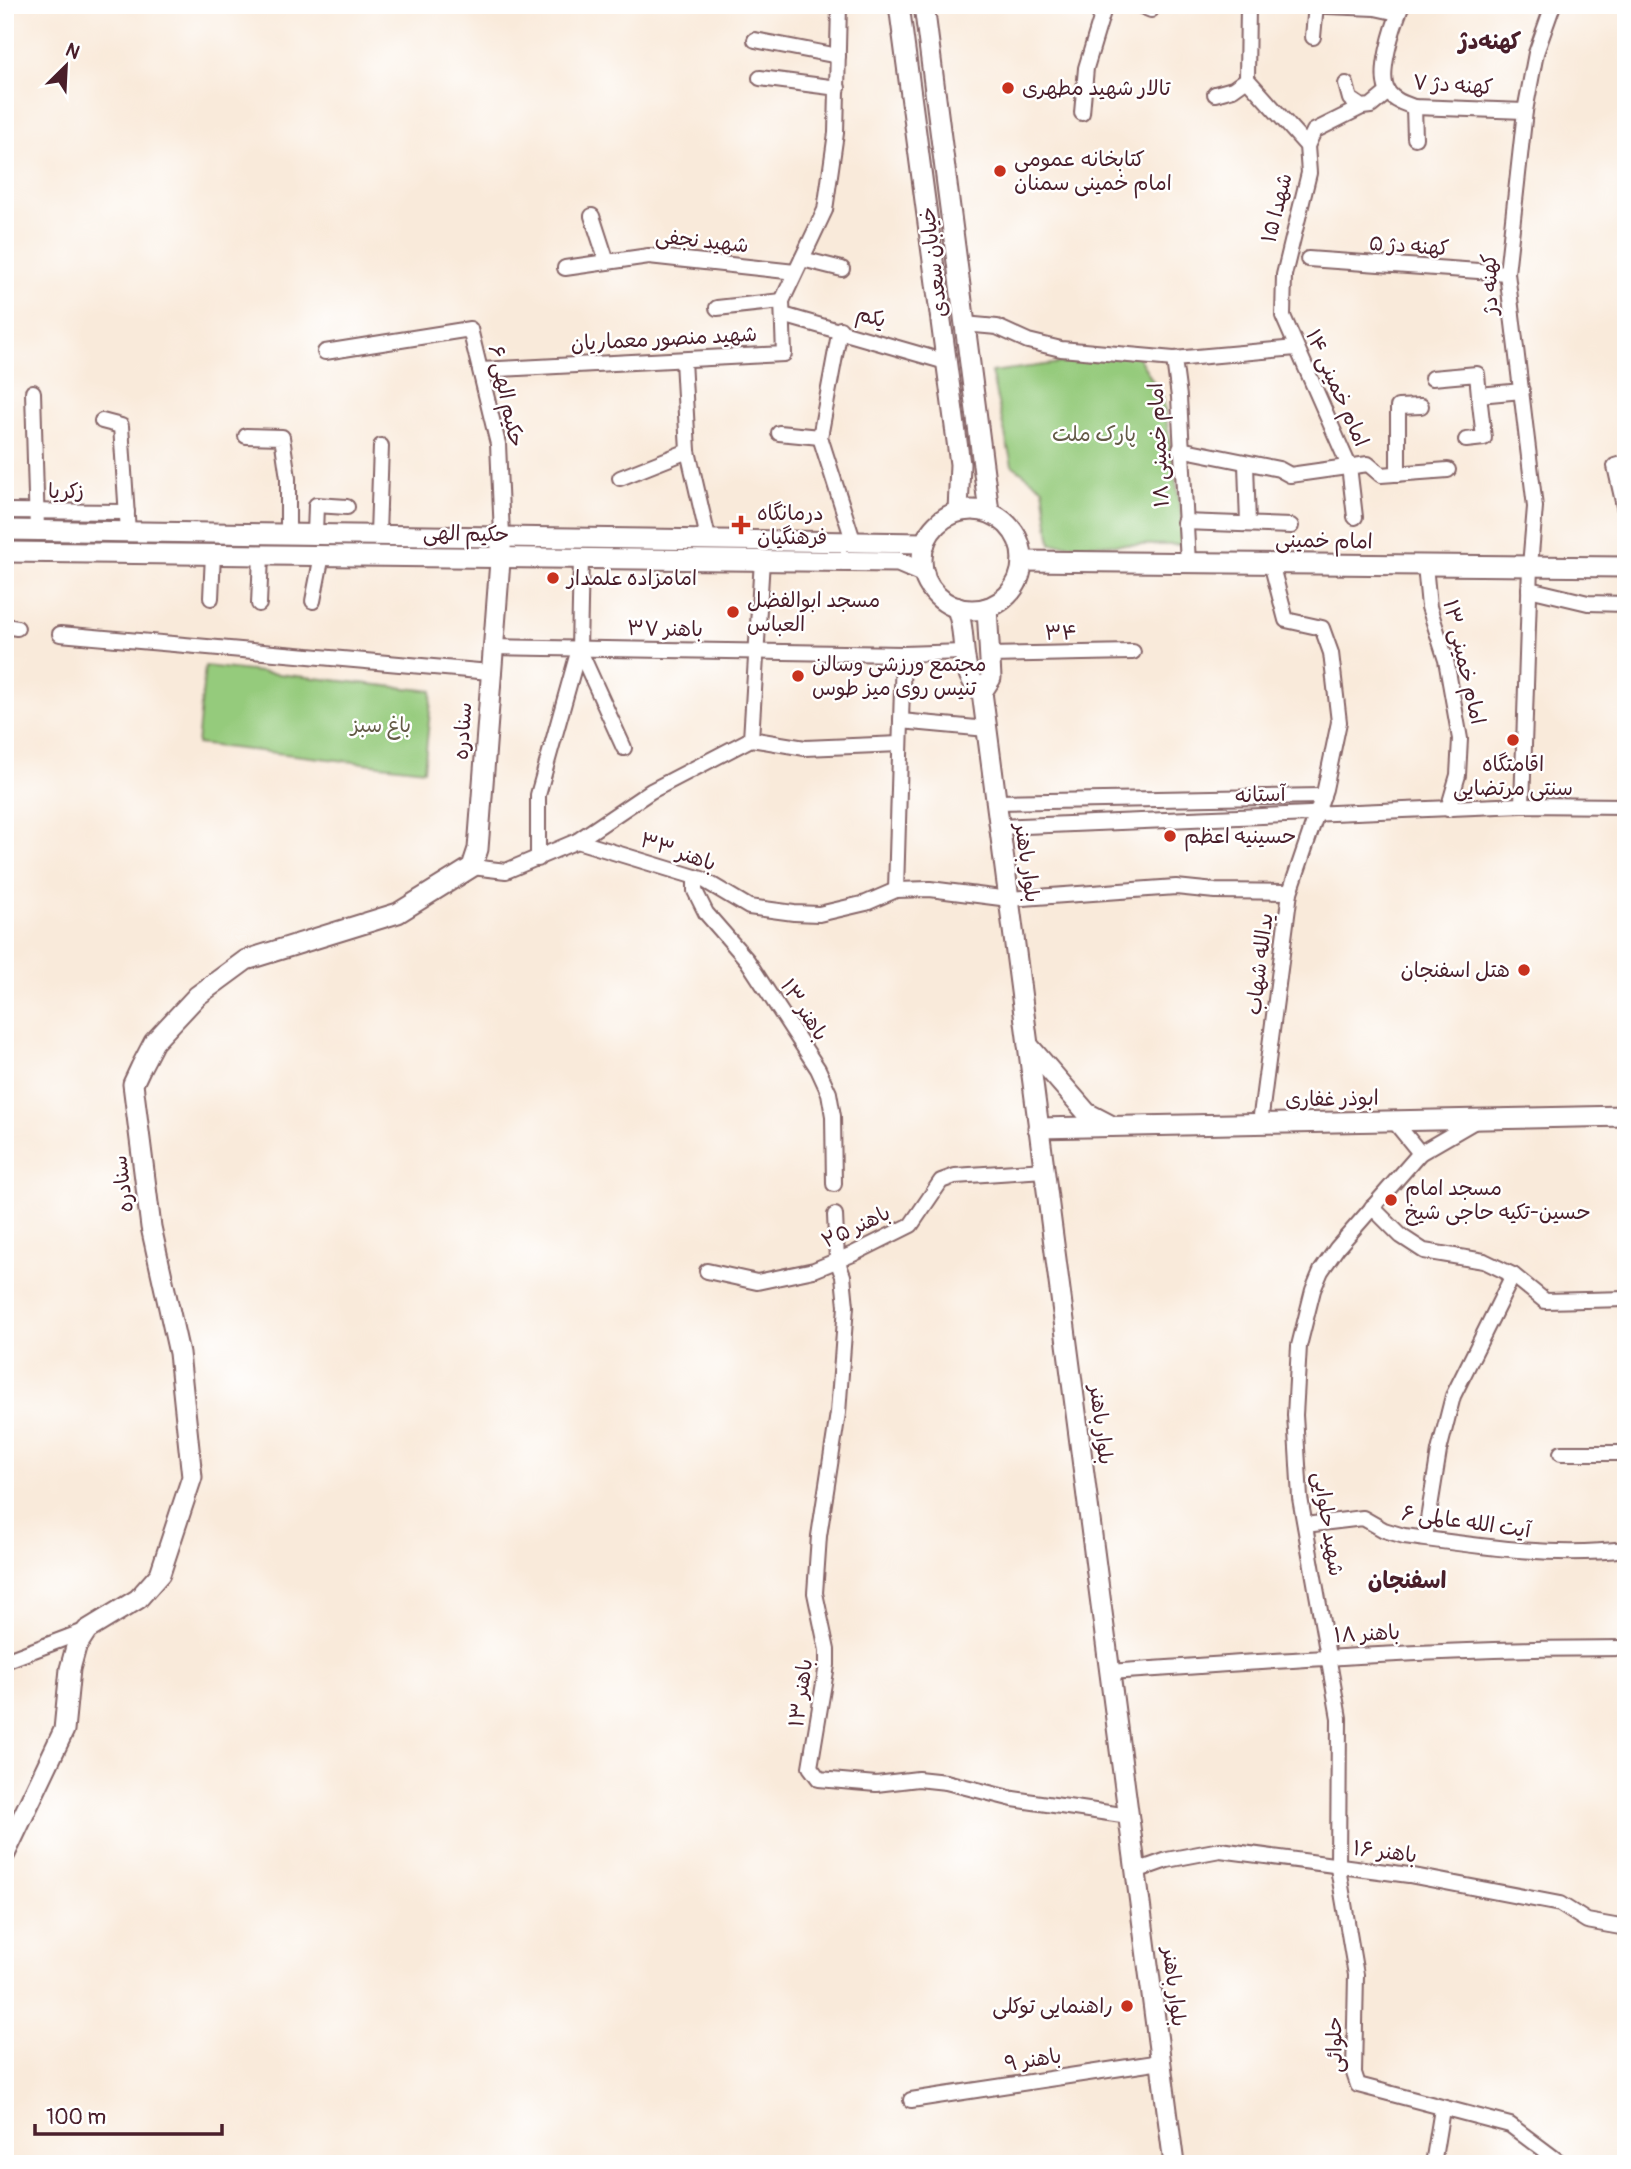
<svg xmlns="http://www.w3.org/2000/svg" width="1631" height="2169" font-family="Pangolin,'Playpen Sans Arabic',sans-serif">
<rect width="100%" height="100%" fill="#fff"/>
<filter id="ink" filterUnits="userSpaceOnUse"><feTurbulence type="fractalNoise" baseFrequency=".0143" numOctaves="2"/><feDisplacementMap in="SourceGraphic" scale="14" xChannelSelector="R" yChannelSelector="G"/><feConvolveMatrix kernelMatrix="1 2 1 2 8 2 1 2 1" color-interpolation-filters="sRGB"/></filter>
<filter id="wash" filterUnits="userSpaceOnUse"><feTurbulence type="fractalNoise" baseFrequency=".00686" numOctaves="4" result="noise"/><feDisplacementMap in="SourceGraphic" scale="28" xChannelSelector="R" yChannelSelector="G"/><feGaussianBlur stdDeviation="1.57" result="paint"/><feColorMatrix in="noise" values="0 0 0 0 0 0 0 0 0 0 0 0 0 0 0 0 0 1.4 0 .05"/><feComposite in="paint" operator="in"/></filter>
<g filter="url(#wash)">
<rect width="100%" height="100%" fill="#f9eada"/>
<g fill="#95cb7c" stroke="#707554" stroke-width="2">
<path d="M 1136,353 L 1163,398 L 1186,545 L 1051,544 L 1043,488 L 1012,465 L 991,372 Z"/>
<path d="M 205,666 L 432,691 L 424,770 L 197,744 Z"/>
</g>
</g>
<g filter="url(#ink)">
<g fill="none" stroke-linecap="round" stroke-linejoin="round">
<g stroke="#876668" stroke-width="18">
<g id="street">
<path d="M 1139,5 L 1151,10"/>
<path d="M 1248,5 L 1247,79 L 1307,146 L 1309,173 L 1284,275 L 1283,316 L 1349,466 L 1355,517"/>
<path d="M 1303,5 L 1375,8 L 1398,13"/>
<path d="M 1402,5 C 1394,24 1376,77 1389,93 C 1395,101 1405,104 1414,107 L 1525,111"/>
<path d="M 1313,37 L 1316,5"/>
<path d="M 755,40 L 838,56"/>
<path d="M 760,78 L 838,88"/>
<path d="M 1346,84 L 1350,99 L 1362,107 L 1371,106 L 1388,92"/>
<path d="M 1215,94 L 1233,89 L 1247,79"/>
<path d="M 1414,107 L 1415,138"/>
<path d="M 1082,113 L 1086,68 L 1105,5"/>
<path d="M 1307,146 L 1314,131 L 1362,107"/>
<path d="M 592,216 L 607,262"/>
<path d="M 802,259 L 842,269"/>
<path d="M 1308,259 L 1507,273"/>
<path d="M 565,268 L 649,256 L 795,272"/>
<path d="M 717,308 L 782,301"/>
<path d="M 783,315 L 946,362"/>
<path d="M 964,324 L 997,327 L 1028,341 L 1061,349 L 1174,359"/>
<path d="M 840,329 L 820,437 L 853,540"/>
<path d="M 325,352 L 470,329 L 498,444 L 502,535"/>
<path d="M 683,360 L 688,451 L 708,538"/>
<path d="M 481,370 L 784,354 L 782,301 L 825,210 L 836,133 L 839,5"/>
<path d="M 1432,378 L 1477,374 L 1479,395 L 1522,391"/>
<path d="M 33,392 L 37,530"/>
<path d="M 102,421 L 121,426 L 128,532"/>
<path d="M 779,433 L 820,437"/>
<path d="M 246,436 L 282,437 L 288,478 L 288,533"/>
<path d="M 1466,440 L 1484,438 L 1479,395"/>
<path d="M 1180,449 L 1279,469 L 1290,475 L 1368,464 L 1381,475 L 1448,470"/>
<path d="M 1626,463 L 1615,466 L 1626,515"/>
<path d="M 1246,464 L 1248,524"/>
<path d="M 1398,474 L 1398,407 L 1421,406"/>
<path d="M 620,478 L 688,451"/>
<path d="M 5,511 L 127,512"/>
<path d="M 1184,522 L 1291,526"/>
<path d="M 315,534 L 316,505 L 347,507"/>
<path d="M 378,534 L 381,446"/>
<path d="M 1188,563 L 1179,397 L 1174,359 L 1296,348"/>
<path d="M 1425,565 L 1429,607 L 1446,660 L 1460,739 L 1458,775 L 1448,809"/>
<path d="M 1529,589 L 1588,603 L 1626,604"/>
<path d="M 211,598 L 213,554"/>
<path d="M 313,601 L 322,555"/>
<path d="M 259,604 L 261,555"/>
<path d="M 5,626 L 17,628"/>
<path d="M 60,634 L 490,672"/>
<path d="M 492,647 L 903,654 L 963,652"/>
<path d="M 579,649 L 624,748"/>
<path d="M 989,655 L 1133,652"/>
<path d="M 901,721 L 987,729"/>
<path d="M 751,739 L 762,560"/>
<path d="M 996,802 L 1323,796"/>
<path d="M 1522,805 L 1530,566 L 1535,507 L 1507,273 L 1525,111 L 1536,53 L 1553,5"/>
<path d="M 999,827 L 1522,805 L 1626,806"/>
<path d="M 577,841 L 702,879 L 749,907 L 794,913 L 819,914 L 866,903 L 896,890 L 930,889 L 1009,899 L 1176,887 L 1215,891 L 1290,892"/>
<path d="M 538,859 L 538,795 L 579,649 L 581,558"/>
<path d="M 472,867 L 506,871 L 577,841 L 651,791 L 751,739 L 805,748 L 900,744"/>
<path d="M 695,877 L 695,891 L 706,913 L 747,960 L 818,1069 L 829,1093 L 833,1116 L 834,1184"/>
<path d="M 896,890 L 903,654"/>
<path d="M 1477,1120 L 1420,1153 L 1337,1248 L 1321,1271 L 1313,1290 L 1299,1346 L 1295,1415 L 1300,1498 L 1339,1718 L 1338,1868 L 1356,1975 L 1354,2073 L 1358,2085 L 1510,2125 L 1562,2164"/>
<path d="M 1394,1121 L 1420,1153"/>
<path d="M 1260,1123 L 1290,892 L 1325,789 L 1339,722 L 1331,653 L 1322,628 L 1286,620 L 1271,563"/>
<path d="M 1372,1207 L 1401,1236 L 1424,1251 L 1484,1261 L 1513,1275 L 1545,1301 L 1626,1299"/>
<path d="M 835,1215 L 837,1260 L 843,1276 L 846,1306 L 838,1413 L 819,1536 L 815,1593 L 827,1650 L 827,1665 L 810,1767 L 819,1779 L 876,1784 L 918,1779 L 946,1782 L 1013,1799 L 1129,1816"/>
<path d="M 707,1271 L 757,1282 L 814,1270 L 853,1254 L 911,1225 L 941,1181 L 955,1176 L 1044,1170"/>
<path d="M 1561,1453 L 1626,1453"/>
<path d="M 1305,1525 L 1363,1518 L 1384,1530 L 1404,1536 C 1479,1546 1550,1558 1626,1549"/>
<path d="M 1425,1538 L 1439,1451 L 1453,1396 L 1513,1275"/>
<path d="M 5,1661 L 87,1630"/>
<path d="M 1110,1672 C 1282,1660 1453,1648 1626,1648"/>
<path d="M 1136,1871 L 1167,1860 L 1220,1850 L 1409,1875 L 1560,1904 L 1587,1921 L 1626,1928"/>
<path d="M 911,2100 L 1161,2062"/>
<path d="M 1433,2164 L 1442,2109"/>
</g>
</g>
<g stroke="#876668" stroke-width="23">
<g id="secondary">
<path d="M 899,5 L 960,464 L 958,511"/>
<path d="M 924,5 L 989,512"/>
<circle cx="972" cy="560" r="50"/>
<path d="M 5,530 L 925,543"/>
<path d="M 5,552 L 898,562 L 924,573"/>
<path d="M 1022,561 L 1626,567"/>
<path d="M 956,607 C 969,634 956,671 982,692"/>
<path d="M 982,692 L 1174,2164"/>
<path d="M 982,692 L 991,678 L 987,608"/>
<path d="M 1028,1045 L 1087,1113 L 1112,1126"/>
<path d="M 1038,1128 L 1626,1116"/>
<path d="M 5,1854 L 64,1730 L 70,1669 L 76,1647 L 87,1630 L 138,1599 L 160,1574 L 192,1477 L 179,1353 L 151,1227 L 133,1084 L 141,1067 L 154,1042 L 197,996 L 246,960 L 398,913 L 472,867 L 478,849 L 502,535"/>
</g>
</g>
<use href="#street" stroke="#fff" stroke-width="14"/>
<use href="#secondary" stroke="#fff" stroke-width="19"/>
</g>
</g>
<g fill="#c8321e" stroke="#fff" stroke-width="2.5">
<circle cx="1008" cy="88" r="7"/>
<circle cx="1000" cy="171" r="7"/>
<path d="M737.5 514.5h7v7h7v7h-7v7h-7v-7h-7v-7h7z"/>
<circle cx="553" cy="578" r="7"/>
<circle cx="733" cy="612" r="7"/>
<circle cx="798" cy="676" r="7"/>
<circle cx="1513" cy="740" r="7"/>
<circle cx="1170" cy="836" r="7"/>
<circle cx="1524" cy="970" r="7"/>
<circle cx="1391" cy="1200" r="7"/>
<circle cx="1127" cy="2006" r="7"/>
</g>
<g text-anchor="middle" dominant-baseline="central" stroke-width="5" stroke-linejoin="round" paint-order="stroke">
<g font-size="21" fill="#4a1f2b" stroke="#fff">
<text transform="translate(1453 85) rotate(4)">کهنه دژ ۷</text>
<text transform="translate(1277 208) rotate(-76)">شهدا ۱۵</text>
<text transform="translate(702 241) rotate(6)">شهید نجفی</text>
<text transform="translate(1409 246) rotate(4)">کهنه دژ ۵</text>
<text transform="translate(934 262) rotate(-97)">خیابان سعدی</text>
<text transform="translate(1490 284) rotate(-91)">کهنه دژ</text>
<text transform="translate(871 317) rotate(17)">یکم</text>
<text transform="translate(664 339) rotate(-3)">شهید منصور معماریان</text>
<text transform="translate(1337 388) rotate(66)">امام خمینی ۱۴</text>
<text transform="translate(506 396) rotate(78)">حکیم الهی ۶</text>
<text transform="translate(1159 445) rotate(-93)">امام خمینی ۱۸</text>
<text x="66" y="491">زکریا</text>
<text transform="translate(466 534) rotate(1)">حکیم الهی</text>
<text transform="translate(1324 541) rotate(1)">امام خمینی</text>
<text transform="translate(665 629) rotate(1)">باهنر ۳۷</text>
<text transform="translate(1061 633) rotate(-1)">۳۴</text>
<text transform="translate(1464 662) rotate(77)">امام خمینی ۱۳</text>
<text transform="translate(463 731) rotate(-86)">سنادره</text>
<text transform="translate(1260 795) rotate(-2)">آستانه</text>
<text transform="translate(678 852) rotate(19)">باهنر ۳۳</text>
<text transform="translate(1027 863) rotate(82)">بلوار باهنر</text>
<text transform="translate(1260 964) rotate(-83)">یدالله شهاب</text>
<text transform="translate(804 1010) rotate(57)">باهنر ۱۳</text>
<text transform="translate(1332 1099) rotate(-1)">ابوذر غفاری</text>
<text transform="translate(123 1184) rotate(-97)">سنادره</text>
<text transform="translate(856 1227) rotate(-25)">باهنر ۲۵</text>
<text transform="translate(1101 1425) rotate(83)">بلوار باهنر</text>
<text transform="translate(1466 1522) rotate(8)">آیت الله عالمی ۶</text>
<text transform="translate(1328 1524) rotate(81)">شهید حلوایی</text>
<text transform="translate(1367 1634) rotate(-3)">باهنر ۱۸</text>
<text transform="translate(801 1693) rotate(-82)">باهنر ۱۳</text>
<text transform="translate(1385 1852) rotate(7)">باهنر ۱۶</text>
<text transform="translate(1174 1987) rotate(83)">بلوار باهنر</text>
<text transform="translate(1335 2045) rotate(-91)">حلوائی</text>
<text transform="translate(1033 2060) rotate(-9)">باهنر ۹</text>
</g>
<g font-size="21" fill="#4a1f2b" stroke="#fff" text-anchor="start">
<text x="1022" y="88">تالار شهید مطهری</text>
<text x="1014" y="159">کتابخانه عمومی<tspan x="1014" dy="24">امام خمینی سمنان</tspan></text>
<text x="757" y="513">درمانگاه<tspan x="757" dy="24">فرهنگیان</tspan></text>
<text x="567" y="578">امامزاده علمدار</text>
<text x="747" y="600">مسجد ابوالفضل<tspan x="747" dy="24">العباس</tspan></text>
<text x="812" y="664">مجتمع ورزشی وسالن<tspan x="812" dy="24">تنیس روی میز طوس</tspan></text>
<text x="1513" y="764" text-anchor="middle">اقامتگاه<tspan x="1513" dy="24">سنتی مرتضایی</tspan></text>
<text x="1184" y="836">حسینیه اعظم</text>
<text x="1510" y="970" text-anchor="end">هتل اسفنجان</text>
<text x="1405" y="1188">مسجد امام<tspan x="1405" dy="24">حسین-تکیه حاجی شیخ</tspan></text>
<text x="1113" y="2006" text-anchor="end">راهنمایی توکلی</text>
</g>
<g font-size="21" fill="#645b47" stroke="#fff">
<text x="1094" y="434">پارک ملت</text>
<text x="381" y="725">باغ سبز</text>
</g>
<g font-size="23" font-weight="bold" fill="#4a1f2b" stroke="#fff">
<text x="1490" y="41">کهنه‌دژ</text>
<text x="1407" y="1580">اسفنجان</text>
</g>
</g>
<rect width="1631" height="2169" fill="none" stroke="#fff" stroke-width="28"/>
<g transform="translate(66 66) rotate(24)" stroke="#ffffff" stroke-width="5" paint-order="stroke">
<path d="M0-5L12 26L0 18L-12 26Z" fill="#4a1f2b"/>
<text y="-10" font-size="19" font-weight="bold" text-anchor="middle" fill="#4a1f2b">N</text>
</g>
<path d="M35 2124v10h187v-10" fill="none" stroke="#4a1f2b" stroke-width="3.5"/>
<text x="46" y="2124" font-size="21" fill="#4a1f2b" stroke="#ffffff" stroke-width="5" paint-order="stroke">100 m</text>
</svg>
